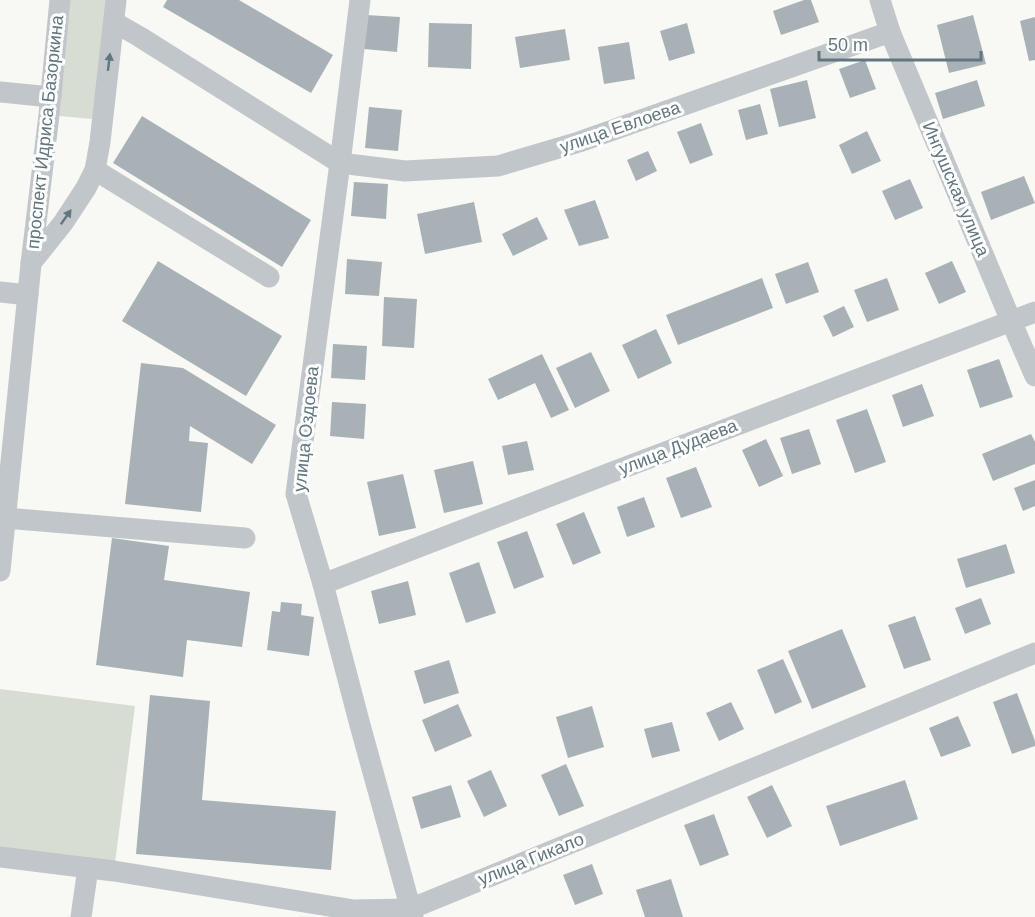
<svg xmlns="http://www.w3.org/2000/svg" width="1035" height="917" font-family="Helvetica,sans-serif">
<rect width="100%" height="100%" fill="#f8f8f5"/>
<g fill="#d8ddd4">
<path d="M 60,0 L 116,0 L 102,120 L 49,115 Z"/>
<path d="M 0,689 L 135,706 L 114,871 L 0,857 Z"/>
</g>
<g fill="#a8b2b6">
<path d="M 167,0 L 239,0 L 333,55 L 311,93 L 163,7 Z"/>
<path d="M 804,0 L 811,0 L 819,22 L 781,35 L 773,11 Z"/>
<path d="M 366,15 L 400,17 L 397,52 L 364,49 Z"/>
<path d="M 973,15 L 986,64 L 949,73 L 937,25 Z"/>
<path d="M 1035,17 L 1035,60 L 1029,61 L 1020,21 Z"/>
<path d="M 429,23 L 472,24 L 471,69 L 428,67 Z"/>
<path d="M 687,23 L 695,53 L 669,61 L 660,31 Z"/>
<path d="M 565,29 L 570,60 L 520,68 L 515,37 Z"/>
<path d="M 629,42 L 635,79 L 604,84 L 598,47 Z"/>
<path d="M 865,60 L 876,89 L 850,98 L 839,69 Z"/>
<path d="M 807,80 L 816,118 L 779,127 L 770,89 Z"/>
<path d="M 977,80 L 985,106 L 943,119 L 935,93 Z"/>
<path d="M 760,104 L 768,134 L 746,140 L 738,110 Z"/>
<path d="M 369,107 L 402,110 L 398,151 L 365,148 Z"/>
<path d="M 142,116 L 311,220 L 282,267 L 113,163 Z"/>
<path d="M 701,123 L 713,155 L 690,164 L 677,132 Z"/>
<path d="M 867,131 L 881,161 L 852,174 L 839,145 Z"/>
<path d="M 648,151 L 657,171 L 636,181 L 627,160 Z"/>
<path d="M 1024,176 L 1035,203 L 991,220 L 981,192 Z"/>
<path d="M 910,179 L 923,208 L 895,220 L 882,191 Z"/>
<path d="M 354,182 L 388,184 L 386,219 L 351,216 Z"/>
<path d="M 595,200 L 609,238 L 579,246 L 564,210 Z"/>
<path d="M 474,202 L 482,242 L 425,254 L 417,214 Z"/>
<path d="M 537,217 L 548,239 L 513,256 L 502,234 Z"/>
<path d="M 347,259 L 382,262 L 379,296 L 345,294 Z"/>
<path d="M 158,261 L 282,336 L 246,396 L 122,321 Z"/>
<path d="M 952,261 L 966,292 L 939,304 L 925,273 Z"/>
<path d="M 808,262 L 819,292 L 786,304 L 775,274 Z"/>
<path d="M 762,278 L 773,308 L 678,345 L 666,315 Z"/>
<path d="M 887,278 L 899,310 L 867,322 L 854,290 Z"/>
<path d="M 384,297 L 417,299 L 414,348 L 382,346 Z"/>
<path d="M 844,306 L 854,327 L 833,337 L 823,316 Z"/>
<path d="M 656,329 L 672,363 L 638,379 L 622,345 Z"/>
<path d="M 333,344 L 367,346 L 365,380 L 331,378 Z"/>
<path d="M 591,352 L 610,391 L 575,408 L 556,368 Z"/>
<path d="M 542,354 L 569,410 L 551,418 L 535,383 L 498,400 L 488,379 Z"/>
<path d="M 999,359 L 1013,397 L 980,408 L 967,370 Z"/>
<path d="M 141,363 L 183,368 L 276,425 L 252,464 L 190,426 L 189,441 L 208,443 L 201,512 L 125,504 Z"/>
<path d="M 922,384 L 934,416 L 903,427 L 892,395 Z"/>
<path d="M 332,402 L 366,404 L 364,439 L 330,436 Z"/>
<path d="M 867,409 L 886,462 L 855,473 L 836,420 Z"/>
<path d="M 809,429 L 821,464 L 792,474 L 780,438 Z"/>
<path d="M 1031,434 L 1035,442 L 1035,464 L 993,481 L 982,454 Z"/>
<path d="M 766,439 L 783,476 L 759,487 L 742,450 Z"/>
<path d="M 527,441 L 534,470 L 508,475 L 502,446 Z"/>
<path d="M 473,461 L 483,504 L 444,513 L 434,470 Z"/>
<path d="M 696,467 L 712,507 L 681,518 L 666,478 Z"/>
<path d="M 403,474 L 416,528 L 379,536 L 367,482 Z"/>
<path d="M 1035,480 L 1035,506 L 1023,511 L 1014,488 Z"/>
<path d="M 644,497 L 655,527 L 627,537 L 617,507 Z"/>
<path d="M 584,512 L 601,553 L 573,565 L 556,524 Z"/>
<path d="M 527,531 L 544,577 L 514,589 L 497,542 Z"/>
<path d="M 112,538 L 169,546 L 164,580 L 250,592 L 242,647 L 187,640 L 183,677 L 96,665 Z"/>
<path d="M 1006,544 L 1015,573 L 966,588 L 957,559 Z"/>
<path d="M 479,562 L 496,613 L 466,623 L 449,573 Z"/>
<path d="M 408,581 L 416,615 L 379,624 L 371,591 Z"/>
<path d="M 981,598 L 991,624 L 965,634 L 955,608 Z"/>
<path d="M 281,602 L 302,604 L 301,615 L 314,617 L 309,656 L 267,650 L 272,611 L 280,612 Z"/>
<path d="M 915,616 L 931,660 L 904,669 L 888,625 Z"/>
<path d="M 842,629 L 866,687 L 812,709 L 788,651 Z"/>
<path d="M 783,659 L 802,702 L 775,714 L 757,670 Z"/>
<path d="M 449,660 L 459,693 L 424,704 L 414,671 Z"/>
<path d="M 1017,693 L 1035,741 L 1035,746 L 1012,754 L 993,702 Z"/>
<path d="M 150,695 L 210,701 L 202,800 L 336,811 L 331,870 L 136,854 Z"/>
<path d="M 731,702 L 744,729 L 719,741 L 706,713 Z"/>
<path d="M 458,704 L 472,736 L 435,752 L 422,720 Z"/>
<path d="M 592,706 L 604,747 L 568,758 L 556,717 Z"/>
<path d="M 958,716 L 971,746 L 941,757 L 929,728 Z"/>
<path d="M 672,722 L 680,751 L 652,758 L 644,729 Z"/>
<path d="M 566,764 L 584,806 L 559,816 L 541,775 Z"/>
<path d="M 491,770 L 507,806 L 484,817 L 467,781 Z"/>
<path d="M 905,780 L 918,819 L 840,846 L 826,806 Z"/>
<path d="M 451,785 L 461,817 L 421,829 L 412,797 Z"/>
<path d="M 772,785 L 792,826 L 767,838 L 747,797 Z"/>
<path d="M 714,814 L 729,855 L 700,866 L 684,825 Z"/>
<path d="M 592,864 L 603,894 L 575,905 L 563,875 Z"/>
<path d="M 671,879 L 683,917 L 645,917 L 636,890 Z"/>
</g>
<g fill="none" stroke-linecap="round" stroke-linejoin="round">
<g stroke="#c0c6c9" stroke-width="21">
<path d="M 360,0 L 340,163 L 296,494 L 323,584 L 360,725 L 413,917"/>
<path d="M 880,0 L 890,32 L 1011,321 L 1035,376"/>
<path d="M 114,22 L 140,37 L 340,163 L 405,171 L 498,166 L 579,142 L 890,32"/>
<path d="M 0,92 L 51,97"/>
<path d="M 95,170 L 269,277"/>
<path d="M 31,263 L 63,223 L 86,188 L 95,170 L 100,142 L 116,0"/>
<path d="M 0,292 L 28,295"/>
<path d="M 5,518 L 245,538"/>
<path d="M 0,571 L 31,264 L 49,115 L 60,0"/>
<path d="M 323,584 L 610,473 L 1035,312"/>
<path d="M 0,857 L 114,871 L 354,910 L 410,909 L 1035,653"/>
<path d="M 81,917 L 88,868"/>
</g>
</g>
<defs><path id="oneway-solid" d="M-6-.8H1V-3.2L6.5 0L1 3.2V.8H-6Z" transform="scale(1.5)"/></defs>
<g fill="#627680">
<use href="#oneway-solid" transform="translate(109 62) rotate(-83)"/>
<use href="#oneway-solid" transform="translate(66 217) rotate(-55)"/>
</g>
<g text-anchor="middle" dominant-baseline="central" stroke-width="6" stroke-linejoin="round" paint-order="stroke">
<g font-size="18" fill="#627680" stroke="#fff">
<text transform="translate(620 127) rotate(-19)">улица Евлоева</text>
<text transform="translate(45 132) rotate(-84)">проспект Идриса Базоркина</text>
<text transform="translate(956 189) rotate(67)">Ингушская улица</text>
<text transform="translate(306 429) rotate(-84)">улица Оздоева</text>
<text transform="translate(678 447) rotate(-21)">улица Дудаева</text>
<text transform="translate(531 859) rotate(-22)">улица Гикало</text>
</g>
</g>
<path d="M819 51v9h162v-9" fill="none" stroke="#627680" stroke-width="3"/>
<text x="828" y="51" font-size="18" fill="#627680" stroke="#ffffff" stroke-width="4.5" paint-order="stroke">50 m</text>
</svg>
